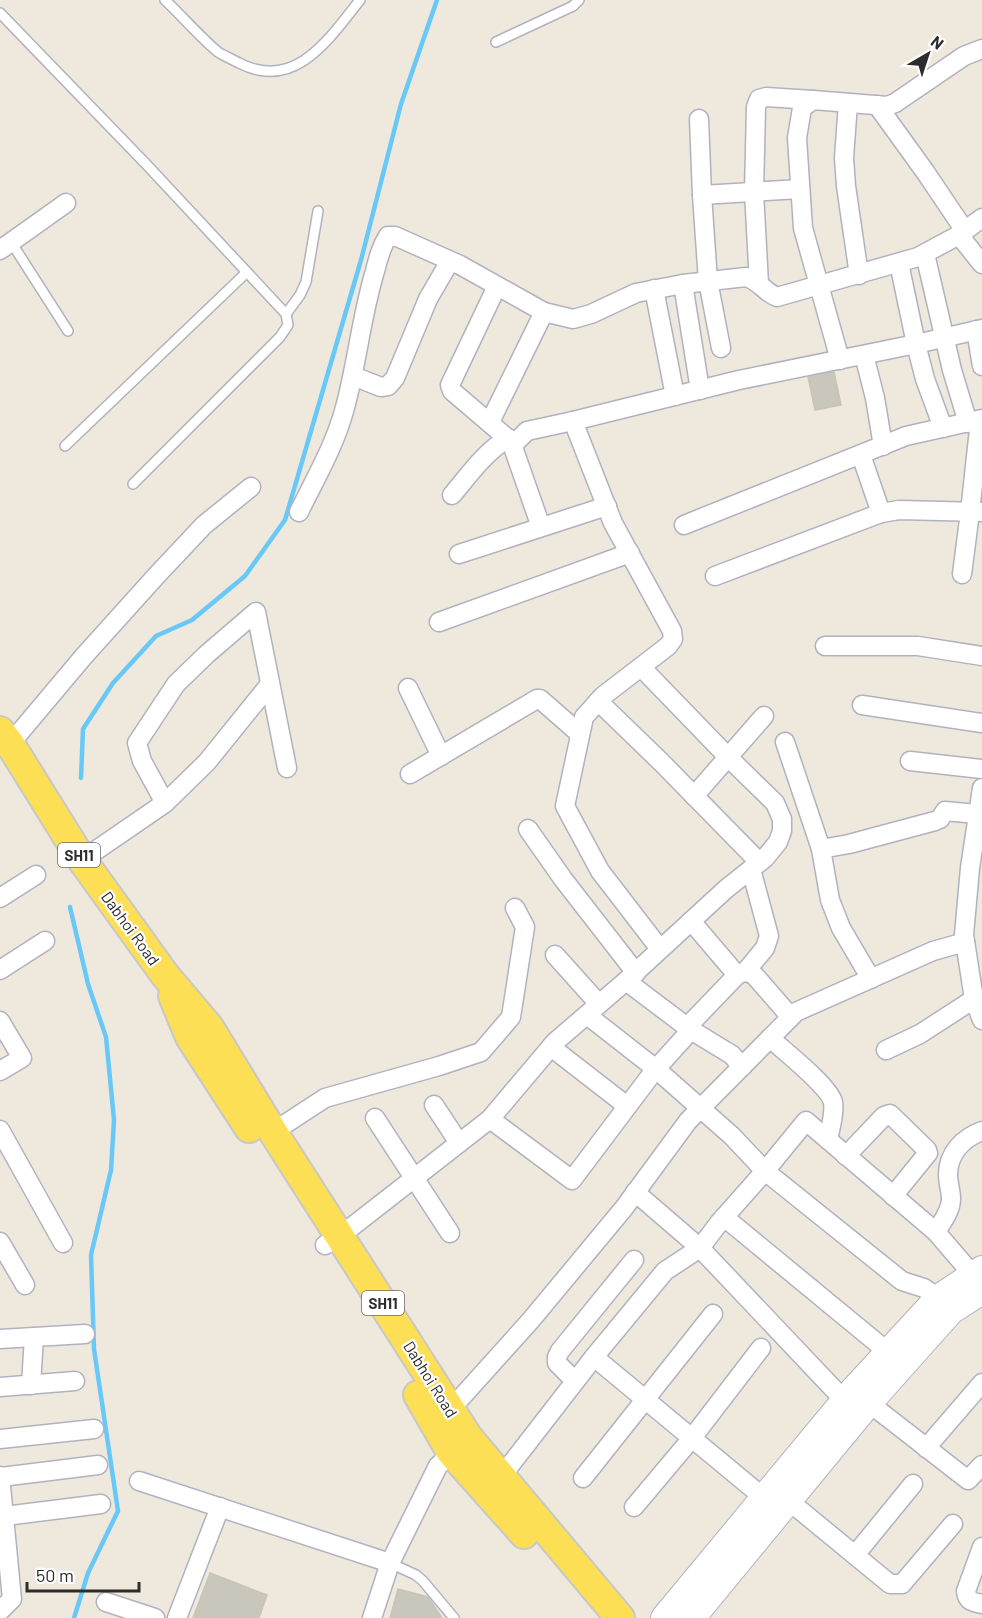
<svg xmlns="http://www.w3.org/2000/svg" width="982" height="1618" font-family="Barlow,sans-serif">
<rect width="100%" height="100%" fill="#eee8dd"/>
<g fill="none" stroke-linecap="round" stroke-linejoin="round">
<g stroke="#68c9f8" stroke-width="4.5">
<path d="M 81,778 L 83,729 L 113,683 L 156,636 L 192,620 L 245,576 L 285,520 L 361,260 L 401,104 L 437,0"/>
<path d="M 70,907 L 88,984 L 106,1037 L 114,1120 L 111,1170 L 91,1255 L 94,1349 L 118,1511 L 88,1573 L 74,1618"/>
</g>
</g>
<g fill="#c9c6bb" stroke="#cac4b6" stroke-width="1.5">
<path d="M 834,372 L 841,405 L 815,410 L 808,377 Z"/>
<path d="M 210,1573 L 267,1595 L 259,1618 L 193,1618 Z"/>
<path d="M 398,1589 L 428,1597 L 442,1618 L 390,1618 Z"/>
</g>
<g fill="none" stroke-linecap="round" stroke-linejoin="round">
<g stroke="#b1b2c0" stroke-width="12">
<g id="lane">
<path d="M 165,0 C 182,16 200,37 218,52 C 224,56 232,59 239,63 C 295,92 329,39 360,0"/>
<path d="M 0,13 L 146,164 L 286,314 L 288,325 L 280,337 L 133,484"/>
<path d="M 496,42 L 573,6 L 579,0"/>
<path d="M 11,242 L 68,331"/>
<path d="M 286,314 L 300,295 L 306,282 L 318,211"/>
<path d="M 65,446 L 247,272"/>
<path d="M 390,1563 L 416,1575 L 423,1581 L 454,1618"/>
</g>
</g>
<g stroke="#b1b2c0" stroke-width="21">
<g id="street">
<path d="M 848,103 L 844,158 L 846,186 L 859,275"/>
<path d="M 877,105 L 926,173 L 965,231"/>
<path d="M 699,119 L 702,195 L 708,281 L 721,348"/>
<path d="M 702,195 L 800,189"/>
<path d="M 959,235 L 982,264"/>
<path d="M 0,250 L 66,203"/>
<path d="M 925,254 L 952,370 L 968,423"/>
<path d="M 899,263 L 916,344 L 925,379 L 943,428"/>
<path d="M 683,284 L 700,390"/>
<path d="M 759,284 L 754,192 L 756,107 L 759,99 L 766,97 L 813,100"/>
<path d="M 497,286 L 450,385 L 452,391 L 514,444"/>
<path d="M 654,289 L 675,396"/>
<path d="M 976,330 L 982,366"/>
<path d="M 864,355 L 875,398 L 883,446"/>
<path d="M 840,360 L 803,228 L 797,138 L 802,108 L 813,100 L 887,106 L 895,103 L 964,56 L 982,49"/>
<path d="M 353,376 L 381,387 L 388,386 L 395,378 L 428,299 L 450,261"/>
<path d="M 490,422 L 544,312"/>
<path d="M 861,455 L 881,513"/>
<path d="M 452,495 C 469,475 485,452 508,438"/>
<path d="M 299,512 C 315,479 334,447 344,411 C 357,365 361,317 375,271 C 378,259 381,247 388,236 L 395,236 L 460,265 L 544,312 L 573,319 L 591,314 L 636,293 L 683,284 L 746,277 C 760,281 764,292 777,297 L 918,257 L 959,235 L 982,218"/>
<path d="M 684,525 L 906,436 L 982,419"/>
<path d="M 541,527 L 514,450 L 514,444 L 527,431 L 573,421"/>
<path d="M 459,554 L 607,506"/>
<path d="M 962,574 L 970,512 L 980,420"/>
<path d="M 715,576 L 881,513 L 899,510 L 982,512"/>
<path d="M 439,622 L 630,553"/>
<path d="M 825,646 L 918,646 L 982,656"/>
<path d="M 408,688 L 441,756"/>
<path d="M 598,701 L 661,762 L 759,862"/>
<path d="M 862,705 L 982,723"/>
<path d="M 785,742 L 821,849 L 830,900 L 841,928 L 871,979"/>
<path d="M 10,744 L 84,656 L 157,575 L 204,525 L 251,487"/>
<path d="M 910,761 L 982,769"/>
<path d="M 410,774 L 537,699 L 540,699 L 580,734"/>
<path d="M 982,788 L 970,868 L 964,935 L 974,999 L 982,1020"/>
<path d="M 694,796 L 764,716"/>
<path d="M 165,803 L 207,762 L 270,684"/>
<path d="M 528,829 L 563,879 L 636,973"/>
<path d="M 821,849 L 849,844 L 935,821 L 940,819 L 945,811 L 977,814"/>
<path d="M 82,860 L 165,803 L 142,761 L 137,743 L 176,684 L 207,654 L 256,612 L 287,768"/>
<path d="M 0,898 L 36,875"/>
<path d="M 691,921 L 737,975"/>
<path d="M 660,949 L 600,871 L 565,806 L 584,717 L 603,696 L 668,646 L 673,639 L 672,631 L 613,523 L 573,421 L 739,380 L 916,344 L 982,329"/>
<path d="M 555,955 L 599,1004"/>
<path d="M 0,970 L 45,941"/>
<path d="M 746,971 L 765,948 L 769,936 L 751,869"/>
<path d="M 626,981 L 726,889 L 765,858 L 778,842 L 782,831 L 782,819 L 775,803 L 729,758 L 641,667"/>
<path d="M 587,1015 L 656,1069 L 732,1136 L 765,1171 L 902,1281 L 924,1288 L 938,1298"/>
<path d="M 0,1021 L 22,1058 L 0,1071"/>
<path d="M 687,1027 L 737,975 L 746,971 L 755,976 L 789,1015 L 933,951 L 965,942"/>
<path d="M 770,1038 C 784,1051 829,1086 833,1102 C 835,1114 830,1129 828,1140"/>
<path d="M 551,1047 L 627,1106"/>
<path d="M 886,1050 L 920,1034 L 974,999"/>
<path d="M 434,1105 L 459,1143"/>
<path d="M 375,1118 L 450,1233"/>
<path d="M 490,1119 L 572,1180 L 654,1071 L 691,1030"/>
<path d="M 0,1130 L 63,1243"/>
<path d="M 273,1132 L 325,1098 L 439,1066 L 481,1052 L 511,1017 L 525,927 L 515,908"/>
<path d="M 846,1156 L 884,1116 L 890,1114 L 927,1150 L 928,1153 L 893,1196"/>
<path d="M 635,1192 L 700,1248 L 844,1400"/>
<path d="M 724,1217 L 888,1352"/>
<path d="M 936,1232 C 942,1222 951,1211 951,1199 C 951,1191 948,1183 948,1175 C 948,1153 963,1138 982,1131"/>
<path d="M 0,1242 L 25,1285"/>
<path d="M 325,1245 L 340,1236 L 490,1119 L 555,1042 L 626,981 L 691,1030 L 732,1055 L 742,1067"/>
<path d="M 0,1339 L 85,1334"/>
<path d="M 594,1357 L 763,1497"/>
<path d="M 575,1381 L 557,1363 L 557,1357 L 560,1351 L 634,1260"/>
<path d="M 31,1385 L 34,1337"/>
<path d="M 0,1387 L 75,1381"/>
<path d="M 869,1403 L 968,1480 L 982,1465"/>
<path d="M 450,1410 L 531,1320 L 624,1208 L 688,1121 L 793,1015"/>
<path d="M 0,1439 L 94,1429"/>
<path d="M 926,1448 L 982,1383"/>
<path d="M 0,1476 L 12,1599 L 0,1611"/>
<path d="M 1,1477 L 98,1465"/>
<path d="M 501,1477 L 594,1357 L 665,1271 L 700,1248 L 719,1223 L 765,1171 L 806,1121 L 936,1232 L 973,1275"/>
<path d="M 583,1478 L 713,1314"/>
<path d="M 139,1481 L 390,1563 L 438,1466 L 458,1446"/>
<path d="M 789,1501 L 890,1584 L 902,1584 L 953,1524"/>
<path d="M 634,1507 L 692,1438 L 761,1348"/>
<path d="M 5,1516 L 101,1504"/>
<path d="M 982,1547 L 966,1591 C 967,1602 973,1602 982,1604"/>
<path d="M 855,1555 L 913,1484"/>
<path d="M 106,1602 L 155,1618"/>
<path d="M 177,1618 L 220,1507"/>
<path d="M 372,1618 L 390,1563"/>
</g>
</g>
<g stroke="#b1b2c0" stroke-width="28">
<g id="secondary">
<path d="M 664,1618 L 854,1389 L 938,1298 L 982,1269"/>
<path d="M 692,1618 L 869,1403 L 951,1311 L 982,1291"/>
</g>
</g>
<g stroke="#c8c8c8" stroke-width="32">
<g id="primary">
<path d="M 0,731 L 10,744 L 82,860 L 165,975 L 209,1027 L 273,1132 L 468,1437 L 620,1618"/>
<path d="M 173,996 L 190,1037 L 249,1128"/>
<path d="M 418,1395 L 451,1452 L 524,1534"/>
</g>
</g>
<use href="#lane" stroke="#fff" stroke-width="9"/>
<use href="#street" stroke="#fff" stroke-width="18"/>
<use href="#secondary" stroke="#fff" stroke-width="26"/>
<use href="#primary" stroke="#fcdf54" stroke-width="28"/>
</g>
<g text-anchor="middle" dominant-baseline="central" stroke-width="4.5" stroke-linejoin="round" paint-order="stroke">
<g fill="#fff" stroke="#6b6b6b" stroke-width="1.5">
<rect x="58" y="843" width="42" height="24" rx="4.5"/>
<rect x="362" y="1291" width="42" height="24" rx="4.5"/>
</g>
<g font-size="15" font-weight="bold" fill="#2c2c2c">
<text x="79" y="855">SH11</text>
<text x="383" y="1303">SH11</text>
</g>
<g font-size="16" fill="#2c2c2c" stroke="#fff">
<text transform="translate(131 928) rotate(54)">Dabhoi Road</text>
<text transform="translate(431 1379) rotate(58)">Dabhoi Road</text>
</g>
</g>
<g transform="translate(928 54) rotate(39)" stroke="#ffffff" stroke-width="4.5" paint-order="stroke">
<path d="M0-4.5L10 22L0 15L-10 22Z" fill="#2c2c2c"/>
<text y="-9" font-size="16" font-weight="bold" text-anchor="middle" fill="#2c2c2c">N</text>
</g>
<path d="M27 1582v9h112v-9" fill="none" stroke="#2c2c2c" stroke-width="3"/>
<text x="36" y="1582" font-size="18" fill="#2c2c2c" stroke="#ffffff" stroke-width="4.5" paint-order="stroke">50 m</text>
</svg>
